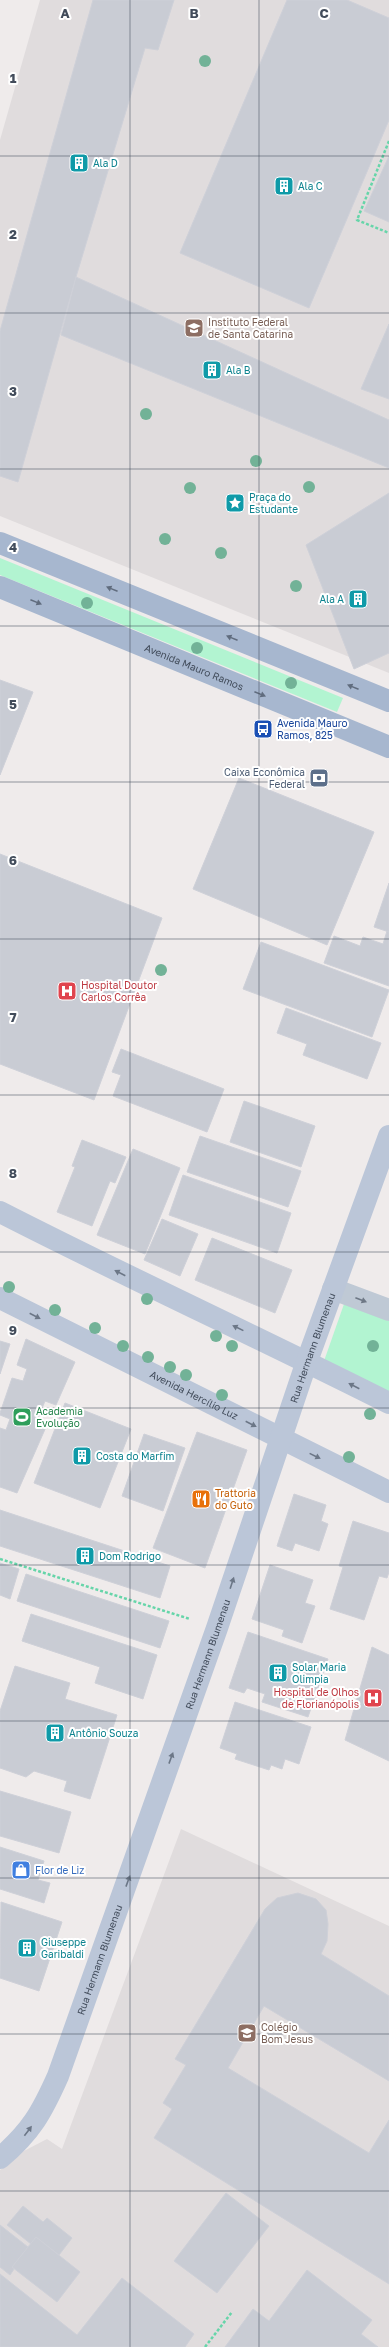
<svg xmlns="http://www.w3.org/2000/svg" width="389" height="2347" font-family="'Golos Text',sans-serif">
<rect width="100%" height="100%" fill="#efebeb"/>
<g fill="#e0dcdd">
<path d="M 40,0 L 389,0 L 389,673 L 0,516 L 0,140 Z"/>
<path d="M 181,1829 L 389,1926 L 389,2347 L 0,2347 L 0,2170 L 20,2153 L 47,2139 L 62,2149 Z"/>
</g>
<g fill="#b2f4d1">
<path d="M 0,558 L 343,698 L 337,712 L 0,575 Z"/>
<path d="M 344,1304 L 389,1321 L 389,1393 L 324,1361 Z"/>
</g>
<g fill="#c9ccd4" stroke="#ced0d8">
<path d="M 93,0 L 174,0 L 158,50 L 145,48 L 76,277 L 18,482 L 0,476 L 0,331 Z"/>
<path d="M 287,0 L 347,0 L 389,18 L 389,120 L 309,308 L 180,253 Z"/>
<path d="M 389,156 L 389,222 L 364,211 Z"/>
<path d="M 76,277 L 389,420 L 389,468 L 61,335 Z"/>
<path d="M 389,324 L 389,399 L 361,389 Z"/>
<path d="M 389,493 L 389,653 L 354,669 L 306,545 Z"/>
<path d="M 0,680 L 33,692 L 0,775 Z"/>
<path d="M 239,778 L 374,832 L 327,945 L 193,889 Z"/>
<path d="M 0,854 L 162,918 L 94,1100 L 0,1064 Z"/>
<path d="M 389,883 L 389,932 L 374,927 Z"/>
<path d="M 387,931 L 389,932 L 389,986 L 324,963 L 334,936 L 360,946 L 363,937 L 383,944 Z"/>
<path d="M 261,942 L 389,990 L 372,1037 L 243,989 Z"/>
<path d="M 286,1008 L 381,1043 L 367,1079 L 303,1055 L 307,1044 L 277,1033 Z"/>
<path d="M 121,1049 L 224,1089 L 207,1132 L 113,1096 L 121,1075 L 112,1072 Z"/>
<path d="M 244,1101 L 315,1126 L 301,1167 L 230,1142 Z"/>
<path d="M 200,1136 L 301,1171 L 288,1207 L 187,1172 Z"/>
<path d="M 82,1140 L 126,1157 L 115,1183 L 110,1181 L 92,1226 L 57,1212 L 75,1167 L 72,1166 Z"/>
<path d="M 133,1149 L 180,1168 L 145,1254 L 97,1235 Z"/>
<path d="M 183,1175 L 291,1213 L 277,1253 L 169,1215 Z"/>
<path d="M 162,1219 L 198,1234 L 180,1276 L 144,1260 Z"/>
<path d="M 212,1238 L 292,1270 L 275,1313 L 195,1280 Z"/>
<path d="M 26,1339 L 75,1362 L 56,1405 L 45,1401 L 36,1423 L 46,1427 L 17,1493 L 0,1487 L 0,1428 L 6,1430 L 10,1419 L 0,1415 L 0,1413 L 12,1378 L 23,1381 L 27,1369 L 17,1365 Z"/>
<path d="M 0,1341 L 10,1344 L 0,1374 Z"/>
<path d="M 65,1403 L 131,1429 L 100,1508 L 34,1483 Z"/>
<path d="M 197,1432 L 247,1450 L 205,1568 L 153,1548 Z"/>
<path d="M 144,1434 L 185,1448 L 163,1511 L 122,1496 Z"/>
<path d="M 294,1494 L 326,1505 L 321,1521 L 328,1524 L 319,1551 L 295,1543 L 292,1551 L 277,1546 Z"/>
<path d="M 0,1510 L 170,1566 L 160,1598 L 0,1546 Z"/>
<path d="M 353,1521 L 389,1533 L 389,1572 L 387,1578 L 379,1576 L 364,1620 L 330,1609 L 343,1567 L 339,1566 Z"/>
<path d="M 0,1563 L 19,1569 L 10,1599 L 0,1595 Z"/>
<path d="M 270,1565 L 313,1580 L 305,1603 L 315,1606 L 302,1643 L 282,1636 L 284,1630 L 252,1619 Z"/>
<path d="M 26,1574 L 169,1621 L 160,1648 L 17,1601 Z"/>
<path d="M 31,1614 L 157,1655 L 143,1699 L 95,1683 L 100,1667 L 22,1641 Z"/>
<path d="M 248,1632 L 328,1659 L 308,1717 L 262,1702 L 265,1694 L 247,1688 L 244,1693 L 229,1688 Z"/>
<path d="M 372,1647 L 389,1655 L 389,1761 L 345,1740 Z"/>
<path d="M 15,1666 L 70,1683 L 65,1699 L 117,1715 L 90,1799 L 64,1791 L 67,1781 L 34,1771 L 26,1777 L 0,1768 L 0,1711 Z"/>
<path d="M 235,1702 L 311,1727 L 299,1764 L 285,1759 L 282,1769 L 271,1765 L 269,1770 L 235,1759 L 237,1754 L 220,1748 Z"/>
<path d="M 0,1791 L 71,1812 L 59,1853 L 0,1836 Z"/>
<path d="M 0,1847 L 44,1861 L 38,1880 L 50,1883 L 44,1903 L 0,1889 Z"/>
<path d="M 298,1893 L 316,1899 L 326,1910 L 328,1924 L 327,1941 L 321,1954 L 389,1996 L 389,2081 L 264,2006 L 228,2068 L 369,2153 L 389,2120 L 389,2284 L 154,2138 L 172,2109 L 163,2103 L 186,2065 L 175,2059 L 265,1909 L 277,1898 Z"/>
<path d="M 1,1902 L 62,1922 L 39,1991 L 0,1978 Z"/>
<path d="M 226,2193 L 269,2226 L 217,2293 L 174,2261 Z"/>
<path d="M 23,2206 L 43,2222 L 47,2218 L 72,2238 L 59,2255 L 36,2237 L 31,2244 L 7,2225 Z"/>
<path d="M 0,2225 L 28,2247 L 12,2267 L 14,2269 L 10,2275 L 0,2267 Z"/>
<path d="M 36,2237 L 80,2272 L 57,2302 L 12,2267 Z"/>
<path d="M 307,2270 L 372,2320 L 361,2334 L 378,2347 L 225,2347 L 253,2309 L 269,2321 Z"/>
<path d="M 0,2274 L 77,2335 L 122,2278 L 194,2334 L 185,2347 L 0,2347 Z"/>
</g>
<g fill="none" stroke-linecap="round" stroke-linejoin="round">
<g stroke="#66d5a9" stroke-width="2.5" stroke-dasharray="3 2" stroke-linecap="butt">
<path d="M 389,141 L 357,220 L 389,233"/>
<path d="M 0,1559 L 190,1619"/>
<path d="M 205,2347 L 232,2312"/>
</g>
<path stroke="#bfc9d5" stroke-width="22" d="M 333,1289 L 389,1310"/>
<g stroke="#bbc6d8" stroke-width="22">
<path d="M 0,1212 C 129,1278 260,1338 389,1403"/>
<path id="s1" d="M 0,1298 L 389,1492"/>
<path id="s2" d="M 0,2158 C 31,2132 42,2112 58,2076 L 217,1628 L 307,1361 L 389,1136"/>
</g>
<g stroke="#a7b7cf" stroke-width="22">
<path d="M 0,543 L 389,701"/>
<path id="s3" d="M 0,587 L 389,747"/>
</g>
</g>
<g fill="#72b297">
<circle cx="205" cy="61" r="6"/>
<circle cx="146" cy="414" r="6"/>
<circle cx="256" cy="461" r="6"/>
<circle cx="309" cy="487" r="6"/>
<circle cx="190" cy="488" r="6"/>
<circle cx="165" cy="539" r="6"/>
<circle cx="221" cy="553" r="6"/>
<circle cx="296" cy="586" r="6"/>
<circle cx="87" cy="603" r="6"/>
<circle cx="197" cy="648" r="6"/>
<circle cx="291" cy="683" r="6"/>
<circle cx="161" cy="970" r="6"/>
<circle cx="9" cy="1287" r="6"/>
<circle cx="147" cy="1299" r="6"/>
<circle cx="55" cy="1310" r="6"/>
<circle cx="95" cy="1328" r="6"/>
<circle cx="216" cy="1336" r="6"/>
<circle cx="123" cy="1346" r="6"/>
<circle cx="232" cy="1346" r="6"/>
<circle cx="373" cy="1346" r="6"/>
<circle cx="148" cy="1357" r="6"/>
<circle cx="170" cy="1367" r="6"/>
<circle cx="186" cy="1375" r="6"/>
<circle cx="222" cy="1395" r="6"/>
<circle cx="370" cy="1414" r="6"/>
<circle cx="349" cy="1457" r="6"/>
</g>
<defs><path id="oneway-solid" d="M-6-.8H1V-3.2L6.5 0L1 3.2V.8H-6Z"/></defs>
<g fill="#606c7e">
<use href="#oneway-solid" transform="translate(112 589) rotate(-158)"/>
<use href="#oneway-solid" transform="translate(36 602) rotate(22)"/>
<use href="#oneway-solid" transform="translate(232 638) rotate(-158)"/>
<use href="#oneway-solid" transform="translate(353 687) rotate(-158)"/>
<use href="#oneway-solid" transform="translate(260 694) rotate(22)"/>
</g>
<g fill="#6c7787">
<use href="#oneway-solid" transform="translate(120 1273) rotate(-153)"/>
<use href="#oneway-solid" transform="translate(35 1316) rotate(27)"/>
<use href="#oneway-solid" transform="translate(238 1328) rotate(-154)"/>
<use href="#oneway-solid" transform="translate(354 1386) rotate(-153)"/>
<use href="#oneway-solid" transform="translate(251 1424) rotate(27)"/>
<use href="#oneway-solid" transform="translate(315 1456) rotate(26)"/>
<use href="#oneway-solid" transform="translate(232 1583) rotate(-72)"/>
<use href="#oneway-solid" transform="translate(171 1758) rotate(-70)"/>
<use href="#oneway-solid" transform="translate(128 1881) rotate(-70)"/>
<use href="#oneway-solid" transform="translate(28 2131) rotate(-53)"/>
</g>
<use fill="#6e7886" href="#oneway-solid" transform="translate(361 1300) rotate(21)"/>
<path fill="none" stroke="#424c5b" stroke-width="1" stroke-opacity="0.55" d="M 130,0 L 130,2347M 259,0 L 259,2347M 0,156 L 389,156M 0,313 L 389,313M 0,469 L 389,469M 0,626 L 389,626M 0,782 L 389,782M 0,939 L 389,939M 0,1095 L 389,1095M 0,1252 L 389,1252M 0,1408 L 389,1408M 0,1565 L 389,1565M 0,1721 L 389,1721M 0,1878 L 389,1878M 0,2034 L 389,2034M 0,2191 L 389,2191"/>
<defs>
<g id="building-square" transform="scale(1)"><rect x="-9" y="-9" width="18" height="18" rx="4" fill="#0f9aa8" stroke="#fff"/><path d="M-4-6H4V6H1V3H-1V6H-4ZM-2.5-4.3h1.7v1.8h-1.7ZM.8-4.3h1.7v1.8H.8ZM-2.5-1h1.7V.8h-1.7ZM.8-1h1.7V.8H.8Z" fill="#fff"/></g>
<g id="university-square" transform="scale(1)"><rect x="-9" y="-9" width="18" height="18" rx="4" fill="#8d6e63" stroke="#fff"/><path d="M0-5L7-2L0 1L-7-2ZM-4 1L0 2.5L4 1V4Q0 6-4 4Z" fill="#fff"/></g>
<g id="sight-square" transform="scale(1)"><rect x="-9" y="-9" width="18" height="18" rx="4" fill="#0f9aa8" stroke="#fff"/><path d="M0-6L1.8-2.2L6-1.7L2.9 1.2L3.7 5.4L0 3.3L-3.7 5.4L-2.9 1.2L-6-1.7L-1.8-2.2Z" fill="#fff"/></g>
<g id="bus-square" transform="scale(1)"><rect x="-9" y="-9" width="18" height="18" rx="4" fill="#1a4fb4" stroke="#fff"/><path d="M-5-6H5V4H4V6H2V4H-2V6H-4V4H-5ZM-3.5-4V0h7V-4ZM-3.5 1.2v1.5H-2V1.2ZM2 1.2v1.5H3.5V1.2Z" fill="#fff"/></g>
<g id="bank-square" transform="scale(1)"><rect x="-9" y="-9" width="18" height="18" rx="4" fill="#5c6f8a" stroke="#fff"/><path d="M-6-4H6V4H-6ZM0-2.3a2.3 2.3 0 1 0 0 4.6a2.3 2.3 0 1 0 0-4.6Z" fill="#fff"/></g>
<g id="hospital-square" transform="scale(1)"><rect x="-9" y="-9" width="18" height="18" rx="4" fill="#e0444e" stroke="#fff"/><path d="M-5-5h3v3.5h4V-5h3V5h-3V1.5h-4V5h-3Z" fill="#fff"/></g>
<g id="stadium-square" transform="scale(1)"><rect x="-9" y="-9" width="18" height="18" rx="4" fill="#2e9e5b" stroke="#fff"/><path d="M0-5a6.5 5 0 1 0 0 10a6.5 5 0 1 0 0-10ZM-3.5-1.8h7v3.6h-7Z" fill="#fff"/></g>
<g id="restaurant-square" transform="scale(1)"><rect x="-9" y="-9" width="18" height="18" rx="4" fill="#e8710a" stroke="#fff"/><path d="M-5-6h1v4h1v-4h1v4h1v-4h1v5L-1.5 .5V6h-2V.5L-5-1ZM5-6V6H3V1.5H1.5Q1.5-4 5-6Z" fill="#fff"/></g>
<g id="shop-square" transform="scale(1)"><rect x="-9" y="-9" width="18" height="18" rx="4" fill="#3f7fe0" stroke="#fff"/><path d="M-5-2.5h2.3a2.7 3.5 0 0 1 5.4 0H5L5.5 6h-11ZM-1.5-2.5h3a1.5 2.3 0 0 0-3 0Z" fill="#fff"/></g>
<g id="school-square" transform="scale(1)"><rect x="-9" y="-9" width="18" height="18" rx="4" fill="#8d6e63" stroke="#fff"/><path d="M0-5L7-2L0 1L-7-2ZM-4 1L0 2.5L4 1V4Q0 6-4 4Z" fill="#fff"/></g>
</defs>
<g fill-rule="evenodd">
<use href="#building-square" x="79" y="163"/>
<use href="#building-square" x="284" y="186"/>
<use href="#university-square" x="194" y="328"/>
<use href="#building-square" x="212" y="370"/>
<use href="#sight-square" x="235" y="503"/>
<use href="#building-square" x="358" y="599"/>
<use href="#bus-square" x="263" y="729"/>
<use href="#bank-square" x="319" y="778"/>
<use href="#hospital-square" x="67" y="991"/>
<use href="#stadium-square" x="22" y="1417"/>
<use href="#building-square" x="82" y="1456"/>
<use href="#restaurant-square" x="201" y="1499"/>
<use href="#building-square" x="85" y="1556"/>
<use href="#building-square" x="278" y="1673"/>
<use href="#hospital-square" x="373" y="1698"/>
<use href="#building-square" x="55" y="1733"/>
<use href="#shop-square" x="21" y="1870"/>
<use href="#building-square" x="27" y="1948"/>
<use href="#school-square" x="247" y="2033"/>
</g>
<g text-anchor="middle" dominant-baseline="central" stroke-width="4" stroke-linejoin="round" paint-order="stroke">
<g font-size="10" fill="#0d838f" stroke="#fff" text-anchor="start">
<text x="93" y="163">Ala D</text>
<text x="298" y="186">Ala C</text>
<text x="226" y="370">Ala B</text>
<text x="249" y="497">Praça do<tspan x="249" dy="12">Estudante</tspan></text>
<text x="344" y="599" text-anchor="end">Ala A</text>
<text x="96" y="1456">Costa do Marfim</text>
<text x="99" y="1556">Dom Rodrigo</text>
<text x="292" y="1667">Solar Maria<tspan x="292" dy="12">Olimpia</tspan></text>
<text x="69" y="1733">Antônio Souza</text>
<text x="41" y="1942">Giuseppe<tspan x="41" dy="12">Garibaldi</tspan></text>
</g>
<g font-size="10" fill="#785e54" stroke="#fff" text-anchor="start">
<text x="208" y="322">Instituto Federal<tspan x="208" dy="12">de Santa Catarina</tspan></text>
<text x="261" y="2027">Colégio<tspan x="261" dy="12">Bom Jesus</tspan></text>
</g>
<g font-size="10" fill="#424c5b" stroke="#fff">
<text stroke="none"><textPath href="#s3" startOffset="210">Avenida Mauro Ramos</textPath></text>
<text stroke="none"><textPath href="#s2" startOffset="873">Rua Hermann Blumenau</textPath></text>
<text stroke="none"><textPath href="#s1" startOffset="217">Avenida Hercílio Luz</textPath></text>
<text stroke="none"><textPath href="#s2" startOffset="549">Rua Hermann Blumenau</textPath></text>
<text stroke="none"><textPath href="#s2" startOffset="225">Rua Hermann Blumenau</textPath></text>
</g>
<g font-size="10" fill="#164399" stroke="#fff" text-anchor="start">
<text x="277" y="723">Avenida Mauro<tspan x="277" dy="12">Ramos, 825</tspan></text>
</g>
<g font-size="10" fill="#4e5e75" stroke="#fff" text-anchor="end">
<text x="305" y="772">Caixa Econômica<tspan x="305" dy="12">Federal</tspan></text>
</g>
<g font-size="10" fill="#be3a42" stroke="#fff" text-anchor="start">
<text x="81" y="985">Hospital Doutor<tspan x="81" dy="12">Carlos Corrêa</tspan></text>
<text x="359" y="1692" text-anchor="end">Hospital de Olhos<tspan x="359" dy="12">de Florianópolis</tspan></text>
</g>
<g font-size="10" fill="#27864d" stroke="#fff" text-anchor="start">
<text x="36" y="1411">Academia<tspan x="36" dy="12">Evolução</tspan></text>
</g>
<g font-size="10" fill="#c56008" stroke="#fff" text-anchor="start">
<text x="215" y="1493">Trattoria<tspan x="215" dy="12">do Guto</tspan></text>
</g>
<g font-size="10" fill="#366cbe" stroke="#fff" text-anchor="start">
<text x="35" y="1870">Flor de Liz</text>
</g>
</g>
<g font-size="13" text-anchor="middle" font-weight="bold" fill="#424c5b" stroke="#fff" stroke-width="4" stroke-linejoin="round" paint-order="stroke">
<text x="65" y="18">A</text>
<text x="194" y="18">B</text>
<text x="324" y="18">C</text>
<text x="13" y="83">1</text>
<text x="13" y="239">2</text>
<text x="13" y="396">3</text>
<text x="13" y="552">4</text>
<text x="13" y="709">5</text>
<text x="13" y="865">6</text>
<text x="13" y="1022">7</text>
<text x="13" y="1178">8</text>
<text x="13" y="1335">9</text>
</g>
</svg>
